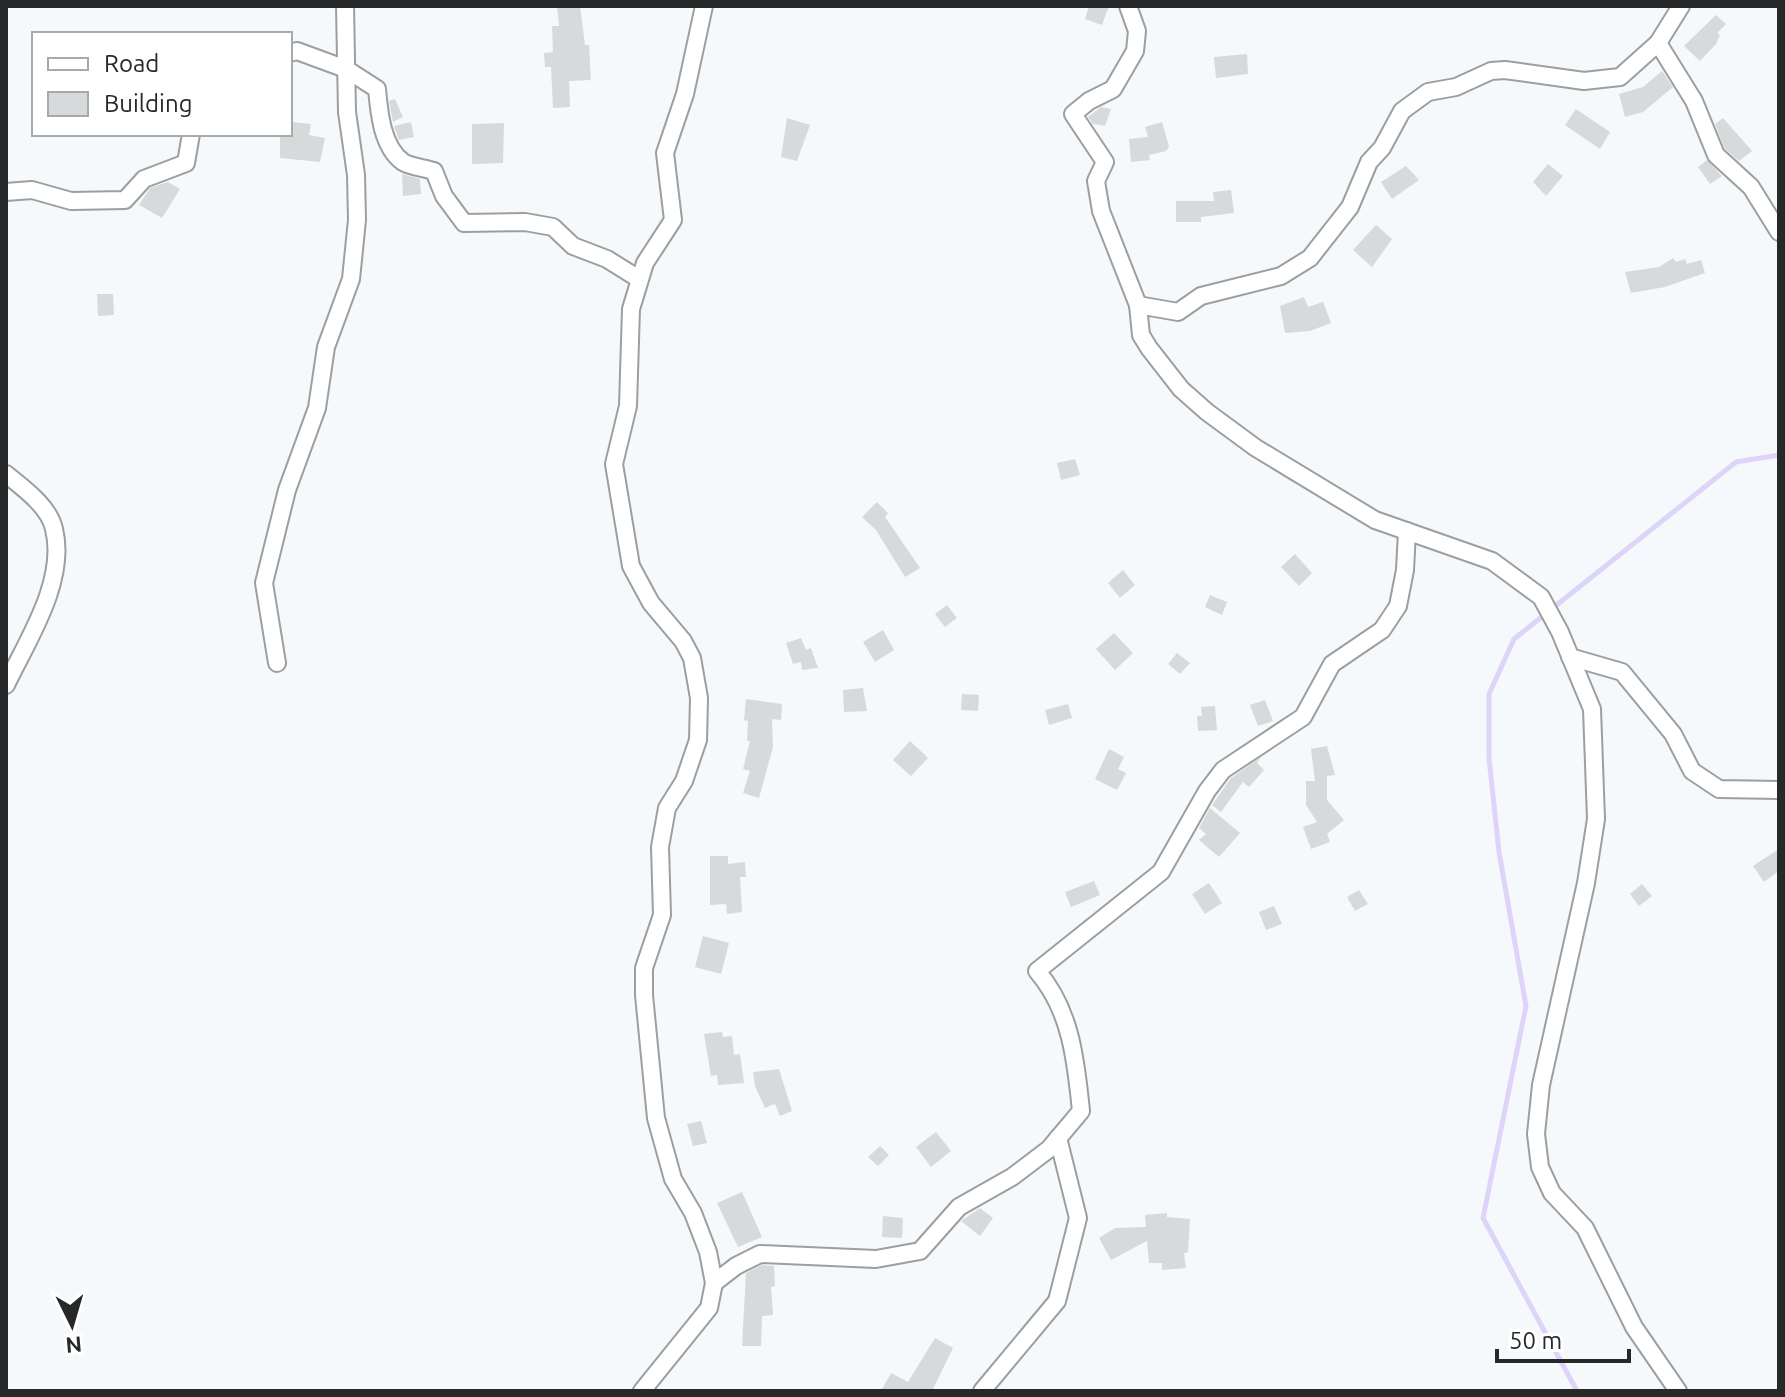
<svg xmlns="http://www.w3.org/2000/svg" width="1785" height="1397" font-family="Ubuntu,sans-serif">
<rect width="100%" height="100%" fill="#f6f9fb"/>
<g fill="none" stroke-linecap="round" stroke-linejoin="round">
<path stroke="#ded4f9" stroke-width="5" d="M 1577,1391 L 1483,1218 L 1526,1006 L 1499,852 L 1489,758 L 1489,694 L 1514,639 L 1736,462 L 1779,455"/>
</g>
<g fill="#d6dada">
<path d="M 557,6 L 580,6 L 585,45 L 589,45 L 591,80 L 569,81 L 570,107 L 553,108 L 551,67 L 545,67 L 544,53 L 553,52 L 552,26 L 559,26 Z"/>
<path d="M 1089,6 L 1109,6 L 1102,25 L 1085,19 Z"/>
<path d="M 1716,15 L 1726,24 L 1717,33 L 1720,35 L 1716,44 L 1700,61 L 1684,46 Z"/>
<path d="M 1247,54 L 1248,74 L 1216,78 L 1214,57 Z"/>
<path d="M 1662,71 L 1673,87 L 1643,112 L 1625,117 L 1619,94 L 1643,87 Z"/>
<path d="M 395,99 L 403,117 L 393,122 L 389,101 Z"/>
<path d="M 1101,107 L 1111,109 L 1105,126 L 1093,124 L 1088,117 Z"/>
<path d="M 1576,109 L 1610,132 L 1600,149 L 1565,125 Z"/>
<path d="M 787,118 L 810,125 L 797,161 L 781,157 Z"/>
<path d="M 1723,118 L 1752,151 L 1739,161 L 1725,149 L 1715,124 Z"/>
<path d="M 292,122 L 311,124 L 309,135 L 325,138 L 320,162 L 280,158 L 280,134 L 291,134 Z"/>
<path d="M 411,122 L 414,137 L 399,140 L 394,126 Z"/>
<path d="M 1162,122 L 1169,147 L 1166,151 L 1149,155 L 1150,160 L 1131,162 L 1129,139 L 1148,137 L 1145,127 Z"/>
<path d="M 504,123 L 503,163 L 472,164 L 472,124 Z"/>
<path d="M 1707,160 L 1722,176 L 1710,184 L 1698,167 Z"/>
<path d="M 1548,164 L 1563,176 L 1546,196 L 1533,182 Z"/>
<path d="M 1406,166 L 1419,180 L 1392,199 L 1381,182 Z"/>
<path d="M 402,174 L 420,179 L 421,194 L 403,196 Z"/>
<path d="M 168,182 L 180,189 L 162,218 L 139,205 L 150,188 Z"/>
<path d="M 1231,190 L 1234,213 L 1201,217 L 1201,222 L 1176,222 L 1176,201 L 1214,201 L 1213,192 Z"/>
<path d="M 1376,225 L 1392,239 L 1372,267 L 1353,250 Z"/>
<path d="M 1673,258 L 1676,262 L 1685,259 L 1687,264 L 1701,260 L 1705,273 L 1665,287 L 1631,293 L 1625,272 L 1659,267 Z"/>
<path d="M 97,294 L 113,294 L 114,315 L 98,316 Z"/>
<path d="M 1304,297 L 1308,307 L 1323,302 L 1331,323 L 1310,331 L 1285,333 L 1280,306 Z"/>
<path d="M 1075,459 L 1080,475 L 1061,480 L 1057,463 Z"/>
<path d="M 877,502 L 888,513 L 885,517 L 920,568 L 905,577 L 876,530 L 862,517 Z"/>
<path d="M 1295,554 L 1312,573 L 1299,586 L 1281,567 Z"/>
<path d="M 1123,570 L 1135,585 L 1120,598 L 1108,583 Z"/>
<path d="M 1210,595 L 1227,602 L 1222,615 L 1205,607 Z"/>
<path d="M 947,605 L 957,618 L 945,627 L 935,614 Z"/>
<path d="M 883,630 L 894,650 L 875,662 L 863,642 Z"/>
<path d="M 1114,633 L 1133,653 L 1115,670 L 1096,649 Z"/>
<path d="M 801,638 L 806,650 L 811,648 L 818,668 L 802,670 L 801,662 L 793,664 L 786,643 Z"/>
<path d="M 1177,653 L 1190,663 L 1180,674 L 1168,664 Z"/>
<path d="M 863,688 L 867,711 L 844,712 L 843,690 Z"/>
<path d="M 962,694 L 979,695 L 978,711 L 961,710 Z"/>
<path d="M 746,699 L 782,704 L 781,720 L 772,719 L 773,747 L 759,798 L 743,793 L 750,771 L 743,769 L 750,741 L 747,741 L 748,721 L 744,720 Z"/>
<path d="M 1265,700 L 1273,721 L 1258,726 L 1250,705 Z"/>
<path d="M 1068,704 L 1072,718 L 1049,725 L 1045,710 Z"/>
<path d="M 1215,706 L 1217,730 L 1198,731 L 1197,716 L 1202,716 L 1201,707 Z"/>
<path d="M 910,741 L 928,758 L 911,776 L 893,760 Z"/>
<path d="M 1327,746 L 1335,775 L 1327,776 L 1327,800 L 1344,820 L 1327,834 L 1330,842 L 1311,849 L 1303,827 L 1317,822 L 1306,805 L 1306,781 L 1315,781 L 1311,749 Z"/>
<path d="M 1109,749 L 1124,757 L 1118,769 L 1126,773 L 1117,790 L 1095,779 Z"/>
<path d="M 1260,758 L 1257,763 L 1264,770 L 1249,787 L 1243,782 L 1221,812 L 1212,805 L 1231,778 Z"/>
<path d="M 1210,808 L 1240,833 L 1219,857 L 1199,840 L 1206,834 L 1199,828 Z"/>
<path d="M 1779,849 L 1779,871 L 1764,882 L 1753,866 Z"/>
<path d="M 710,856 L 728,856 L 728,864 L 745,862 L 746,877 L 740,877 L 742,912 L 727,914 L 726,904 L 710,905 Z"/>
<path d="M 1094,881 L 1100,895 L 1071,907 L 1065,892 Z"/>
<path d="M 1209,883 L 1222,903 L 1205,914 L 1192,894 Z"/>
<path d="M 1642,884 L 1652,896 L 1639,906 L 1630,894 Z"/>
<path d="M 1359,890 L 1368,904 L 1355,911 L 1347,897 Z"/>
<path d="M 1274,906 L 1282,924 L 1266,930 L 1259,912 Z"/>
<path d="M 703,936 L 729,943 L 721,974 L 695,967 Z"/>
<path d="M 722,1032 L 723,1037 L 732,1036 L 734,1055 L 740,1054 L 744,1083 L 718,1085 L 717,1075 L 711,1076 L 704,1034 Z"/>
<path d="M 779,1069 L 792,1111 L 780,1116 L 775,1104 L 765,1108 L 755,1086 L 753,1072 Z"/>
<path d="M 701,1121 L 707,1143 L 693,1146 L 687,1124 Z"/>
<path d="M 936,1132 L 951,1151 L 931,1167 L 916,1147 Z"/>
<path d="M 880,1146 L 889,1155 L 878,1166 L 868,1157 Z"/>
<path d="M 742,1192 L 762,1237 L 738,1247 L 717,1203 Z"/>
<path d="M 980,1208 L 993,1218 L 980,1236 L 961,1221 Z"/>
<path d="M 1167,1213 L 1167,1217 L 1190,1219 L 1188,1252 L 1184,1253 L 1186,1268 L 1162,1270 L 1162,1263 L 1149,1263 L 1147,1241 L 1111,1260 L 1099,1238 L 1115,1228 L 1146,1227 L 1145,1215 Z"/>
<path d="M 883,1216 L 903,1218 L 902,1238 L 882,1237 Z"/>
<path d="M 762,1265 L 774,1266 L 775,1286 L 771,1287 L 773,1315 L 762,1316 L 761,1346 L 742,1346 L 746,1273 Z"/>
<path d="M 935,1338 L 953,1348 L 932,1391 L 881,1391 L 891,1373 L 908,1382 Z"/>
</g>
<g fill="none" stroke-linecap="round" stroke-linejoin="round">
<g stroke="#9c9fa0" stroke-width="20">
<g id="street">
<path d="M 1128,6 L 1137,31 L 1135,51 L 1113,89 L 1089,101 L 1073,114 L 1105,162 L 1096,181 L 1101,211 L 1138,305"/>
<path d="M 1658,43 L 1694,101 L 1716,155 L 1751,187 L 1779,232"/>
<path d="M 290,53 L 297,51 L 346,69 L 377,89 C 379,112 382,147 403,162 C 411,167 425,168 434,171 L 444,196 L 464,223 L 525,222 L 553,227 L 573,246 L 607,259 L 639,279"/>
<path d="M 6,192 L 32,190 L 71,201 L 125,200 L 144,179 L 186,163 L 191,134"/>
<path d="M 6,474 C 23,488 49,506 54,529 C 67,581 27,641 6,685"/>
<path d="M 1570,657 L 1622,672 L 1673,734 L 1692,771 L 1719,789 L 1779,790"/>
<path d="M 277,663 L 264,583 L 287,490 L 317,408 L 326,347 L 351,279 L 357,220 L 356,175 L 347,112 L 345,6"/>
<path d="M 714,1283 L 736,1266 L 760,1254 L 876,1259 L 920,1251 L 959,1207 L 1012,1177 L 1049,1149 L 1081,1111 C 1076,1061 1071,1010 1037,971 L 1161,872 L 1207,791 L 1223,770 L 1303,717 L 1332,664 L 1382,630 L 1398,606 L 1405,570 L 1407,531"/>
<path d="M 642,1391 L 709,1308 L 714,1283 L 708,1252 L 693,1213 L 673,1179 L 656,1118 L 644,995 L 644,968 L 662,915 L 660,847 L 667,808 L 684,781 L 698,740 L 699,698 L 692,658 L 683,641 L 651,603 L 631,566 L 614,464 L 628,406 L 631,309 L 645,263 L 673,220 L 665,153 L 685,94 L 704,6"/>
<path d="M 982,1391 L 1057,1301 L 1078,1218 L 1058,1138"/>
<path d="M 1678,1391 L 1634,1327 L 1585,1228 L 1552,1193 L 1540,1167 L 1536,1134 L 1541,1085 L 1586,883 L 1596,819 L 1592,709 L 1560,632 L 1541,597 L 1492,561 L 1375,520 L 1256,448 L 1207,412 L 1181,389 L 1149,348 L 1141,335 L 1138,305 L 1178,312 L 1201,296 L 1281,276 L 1310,258 L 1350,207 L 1369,162 L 1382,148 L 1402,111 L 1428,92 L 1456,87 L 1491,71 L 1505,70 L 1584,81 L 1620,77 L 1658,43 L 1681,6"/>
</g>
</g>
<use href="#street" stroke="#fff" stroke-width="16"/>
</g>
<rect width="1785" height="1397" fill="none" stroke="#272829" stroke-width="16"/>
<rect x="32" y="32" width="260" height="104" fill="#ffffff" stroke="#a9a9a9" stroke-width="2"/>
<rect x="48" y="58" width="40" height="12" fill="#ffffff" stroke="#a9a9a9" stroke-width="2"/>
<text x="104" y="72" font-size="24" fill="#272829">Road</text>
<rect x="48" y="92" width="40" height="24" fill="#d6dada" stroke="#a9a9a9" stroke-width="2"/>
<text x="104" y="112" font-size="24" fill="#272829">Building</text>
<g transform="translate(72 1325) rotate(175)" stroke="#ffffff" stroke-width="6" paint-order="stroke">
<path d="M0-6L14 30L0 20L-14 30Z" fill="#272829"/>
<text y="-12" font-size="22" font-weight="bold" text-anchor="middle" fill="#272829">N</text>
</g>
<path d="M1497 1349v12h132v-12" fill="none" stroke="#272829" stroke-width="4"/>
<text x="1509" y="1349" font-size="24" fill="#272829" stroke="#ffffff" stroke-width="6" paint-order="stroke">50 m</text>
</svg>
